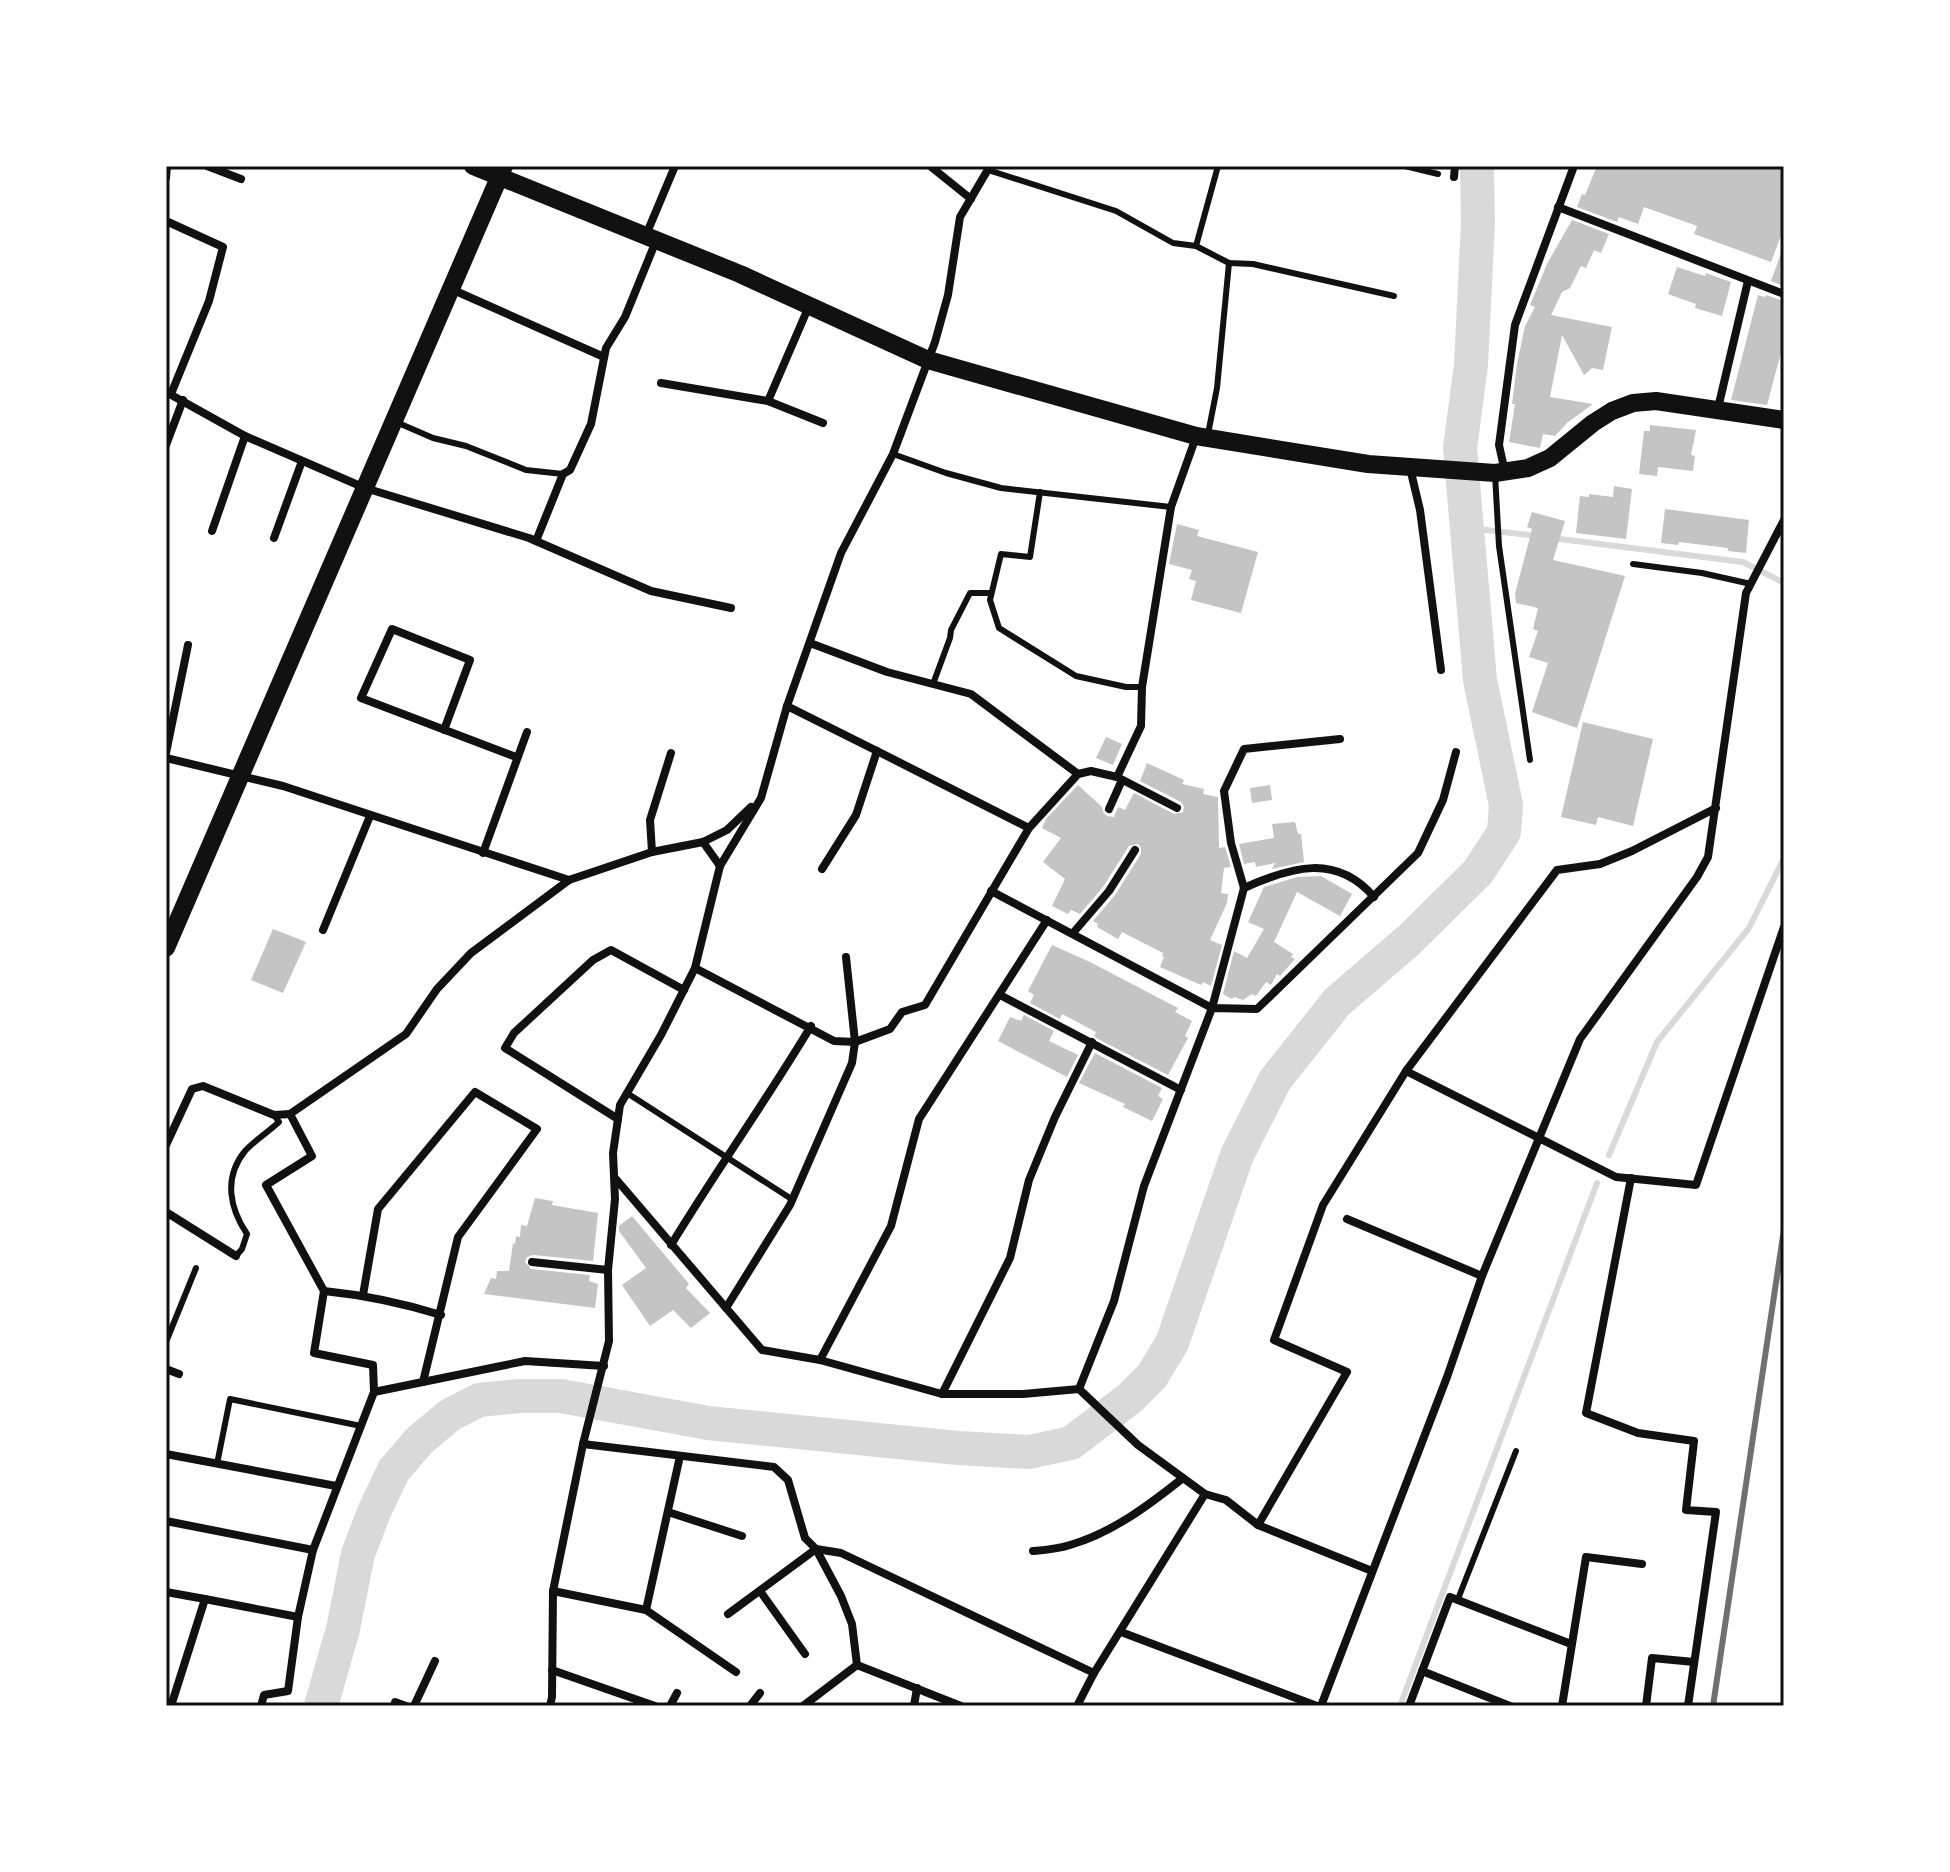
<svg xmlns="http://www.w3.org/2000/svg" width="1950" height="1872" font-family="'Varela Round',sans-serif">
<rect width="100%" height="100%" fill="#fff"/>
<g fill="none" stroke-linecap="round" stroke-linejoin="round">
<g stroke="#d9d9d9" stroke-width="6">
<path d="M 1469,528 L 1537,536"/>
<path d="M 1552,538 L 1743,562 L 1784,583"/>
<path d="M 1609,1155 L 1657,1042 L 1749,928 L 1784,858"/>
<path d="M 1400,1706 L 1597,1183"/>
</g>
<path stroke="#d9d9d9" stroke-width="34" d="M 321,1706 L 343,1629 L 358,1554 L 374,1512 L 394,1470 L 420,1440 L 450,1415 L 479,1400 L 519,1396 L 561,1396 L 708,1423 L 958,1448 L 1029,1452 L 1071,1443 L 1130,1398 L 1152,1376 L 1172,1343 L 1237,1155 L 1275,1080 L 1337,1002 L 1409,940 L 1478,872 L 1504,832 L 1506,805 L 1480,680 L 1460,448 L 1471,365 L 1478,223 L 1477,166"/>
</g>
<g fill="#c4c4c4">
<path d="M 1597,166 L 1784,166 L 1784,228 L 1771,262 L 1694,234 L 1697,226 L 1644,207 L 1638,224 L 1619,217 L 1617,222 L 1577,207 L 1582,194 L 1585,195 Z"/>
<path d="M 1572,220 L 1609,234 L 1601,253 L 1594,250 L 1586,268 L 1581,266 L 1570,288 L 1562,292 L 1551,315 L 1612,327 L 1603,370 L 1592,368 L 1584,375 L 1562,335 L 1550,397 L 1593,404 L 1567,423 L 1555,436 L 1543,434 L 1540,448 L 1509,442 L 1515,404 L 1512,404 L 1517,364 L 1525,326 L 1535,307 L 1530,305 L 1547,264 Z"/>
<path d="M 1782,250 L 1784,251 L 1784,286 L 1771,281 Z"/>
<path d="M 1677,267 L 1705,276 L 1706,273 L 1731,282 L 1722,316 L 1695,308 L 1696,304 L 1668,294 Z"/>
<path d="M 1758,295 L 1765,297 L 1766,295 L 1784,301 L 1784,349 L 1782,349 L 1767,405 L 1731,400 Z"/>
<path d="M 1650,425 L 1696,430 L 1691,455 L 1695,456 L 1693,471 L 1658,467 L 1657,476 L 1639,474 L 1644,431 L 1650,431 Z"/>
<path d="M 1614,486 L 1632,489 L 1626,539 L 1576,533 L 1580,496 L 1589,497 L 1589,494 L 1613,497 Z"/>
<path d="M 1665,509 L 1749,520 L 1746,553 L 1728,551 L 1728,548 L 1679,542 L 1678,545 L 1661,543 Z"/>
<path d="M 1532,512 L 1565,521 L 1553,560 L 1625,576 L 1577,728 L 1532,712 L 1548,663 L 1529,657 L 1538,631 L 1533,629 L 1538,608 L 1516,603 L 1515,594 L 1532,529 L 1527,527 Z"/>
<path d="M 1177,524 L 1199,530 L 1197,536 L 1258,552 L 1241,613 L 1191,600 L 1196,581 L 1189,579 L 1192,570 L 1169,564 Z"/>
<path d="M 1583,722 L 1653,739 L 1633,826 L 1598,817 L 1596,825 L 1561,817 Z"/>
<path d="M 1106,737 L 1122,744 L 1113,765 L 1096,758 Z"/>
<path d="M 1147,763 L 1184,780 L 1182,784 L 1204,789 L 1203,794 L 1218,797 L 1219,848 L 1225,847 L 1231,867 L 1224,868 L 1221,893 L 1228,894 L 1227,903 L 1210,940 L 1222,945 L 1211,986 L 1203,982 L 1201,985 L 1160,967 L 1164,957 L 1162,956 L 1163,953 L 1122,932 L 1118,939 L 1097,927 L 1098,924 L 1093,921 L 1115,895 L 1141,854 L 1141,848 L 1138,844 L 1129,846 L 1103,887 L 1080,914 L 1071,910 L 1068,914 L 1052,906 L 1065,879 L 1043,862 L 1061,838 L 1042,828 L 1046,819 L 1078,785 L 1102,807 L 1103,812 L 1107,816 L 1114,817 L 1118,807 L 1125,810 L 1134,793 L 1174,814 L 1183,812 L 1184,807 L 1181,802 L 1140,781 Z"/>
<path d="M 1270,785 L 1272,800 L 1252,803 L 1250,788 Z"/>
<path d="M 1295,822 L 1298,834 L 1301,834 L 1304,862 L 1272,869 L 1275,863 L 1256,867 L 1255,862 L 1244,864 L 1239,844 L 1274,838 L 1272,824 Z"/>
<path d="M 1321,876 L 1352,894 L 1340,916 L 1297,892 L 1274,942 L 1293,954 L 1291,957 L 1295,959 L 1280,976 L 1277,974 L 1271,985 L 1266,982 L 1256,996 L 1252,994 L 1243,1000 L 1234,997 L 1232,999 L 1223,994 L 1234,951 L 1247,958 L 1264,929 L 1248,922 L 1264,887 L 1297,877 Z"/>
<path d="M 273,929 L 306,942 L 283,993 L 251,980 Z"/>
<path d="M 1052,945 L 1090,962 L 1178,1008 L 1175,1012 L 1192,1021 L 1185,1036 L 1188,1038 L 1168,1075 L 1098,1039 L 1094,1036 L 1096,1032 L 1062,1014 L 1060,1019 L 1030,1003 L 1034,995 L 1028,991 Z"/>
<path d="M 1024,1015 L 1054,1031 L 1049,1041 L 1078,1055 L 1067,1077 L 998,1041 L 1010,1017 L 1021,1021 Z"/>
<path d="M 1095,1053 L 1162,1088 L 1158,1096 L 1163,1099 L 1152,1121 L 1123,1107 L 1125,1104 L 1079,1083 Z"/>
<path d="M 535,1198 L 553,1201 L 552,1205 L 598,1213 L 593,1261 L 533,1255 L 527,1257 L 525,1262 L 531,1269 L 590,1275 L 589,1281 L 598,1284 L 595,1308 L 484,1294 L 491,1278 L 496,1279 L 497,1271 L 509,1271 L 513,1243 L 515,1244 L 516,1236 L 520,1237 L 521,1225 L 527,1226 Z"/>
<path d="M 632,1216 L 689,1284 L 686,1288 L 710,1313 L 691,1328 L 673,1310 L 650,1326 L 622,1285 L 646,1268 L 619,1231 L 619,1226 Z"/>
</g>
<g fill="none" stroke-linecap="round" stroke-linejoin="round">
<g stroke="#111" stroke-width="6">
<path d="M 1218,166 L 1196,246 L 1229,263 L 1253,264 L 1394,296"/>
<path d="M 1405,166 L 1438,174"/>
<path d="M 988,170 L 1116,211 L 1173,243 L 1196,246"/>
<path d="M 396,422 L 433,438 L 466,446 L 526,470 L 563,474"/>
<path d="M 1208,434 L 1217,388 L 1229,263"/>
<path d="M 893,454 L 946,473 L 1001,488 L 1171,507"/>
<path d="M 1495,474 L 1499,546 L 1530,760"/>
<path d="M 1040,492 L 1030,557 L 1001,554 L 990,600 L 999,628 L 1076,676 L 1126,687 L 1142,687"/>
<path d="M 1633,564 L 1702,573 L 1751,584"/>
<path d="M 933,684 L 950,638 L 951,630 L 970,593 L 991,593"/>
<path d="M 627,1093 L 793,1200"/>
<path d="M 236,1256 L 242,1249 L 247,1234 C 230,1209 223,1178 245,1151 C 254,1141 268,1132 279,1122 L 274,1115"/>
<path d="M 166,1342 L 196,1268"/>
<path d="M 217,1464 L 230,1399 L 361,1426"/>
<path d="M 1458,1599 L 1516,1451"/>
</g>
<g stroke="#111" stroke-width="8">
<path d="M 207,166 L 241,179"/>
<path d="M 930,166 L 971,199"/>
<path d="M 1454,177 L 1455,166"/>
<path d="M 166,178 L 167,166"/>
<path d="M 1558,207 L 1784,294"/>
<path d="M 166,221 L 223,247 L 209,301 L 171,394"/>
<path d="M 646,235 L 675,166"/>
<path d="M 451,289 L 604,357"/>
<path d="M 661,383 L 768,401 L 823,423"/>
<path d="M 166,392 L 245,436 L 365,488 L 529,538 L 651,591 L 731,608"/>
<path d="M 768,401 L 809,306"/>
<path d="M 1718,408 L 1748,281"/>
<path d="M 166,445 L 183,400"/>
<path d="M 1410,468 L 1420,510 L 1441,670"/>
<path d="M 1505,472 L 1499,445 L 1515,325 L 1574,166"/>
<path d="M 212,531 L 245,436"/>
<path d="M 274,538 L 302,461"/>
<path d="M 536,541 L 563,474 L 570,470 L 591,424 L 606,348 L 625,317 L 656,241"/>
<path d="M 810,643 L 887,672 L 971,694 L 1078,774"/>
<path d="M 787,706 L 877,751 L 856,815 L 822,869"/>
<path d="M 444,730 L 470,660 L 392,629 L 361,698 L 516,757"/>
<path d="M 877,751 L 1029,828"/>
<path d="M 166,753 L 188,645"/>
<path d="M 166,758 L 283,786 L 569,880 L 652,852 L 703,842 L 727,830 L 751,807"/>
<path d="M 1117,777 L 1177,808"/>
<path d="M 1109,809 L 1122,780"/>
<path d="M 703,842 L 720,866"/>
<path d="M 652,852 L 650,820 L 671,753"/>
<path d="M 483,853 L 527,732"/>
<path d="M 1244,888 C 1291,867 1336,853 1374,897"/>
<path d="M 991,891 L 1212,1008 L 1244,888 L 1231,843 L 1224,791 L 1244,749 L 1340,739"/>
<path d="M 323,930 L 370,816"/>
<path d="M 1073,933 L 1109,891 L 1135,850"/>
<path d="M 695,968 L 834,1041 L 855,1042 L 890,1029 L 902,1012 L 925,1005 L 1029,828 L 1078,774 L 1091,771 L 1117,777 L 1141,726 L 1142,687 L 1171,507 L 1196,437"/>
<path d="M 1000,995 L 1181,1090"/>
<path d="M 1406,1071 L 1616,1177 L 1696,1185 L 1784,927"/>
<path d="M 618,1119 L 505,1048 L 514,1033 L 593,960 L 611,950 L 684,990"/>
<path d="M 166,1145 L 192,1089 L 203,1086 L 274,1115 L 290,1114"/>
<path d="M 615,1178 L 762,1350 L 820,1360 L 942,1394 L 1023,1394 L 1079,1389 L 1114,1301 L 1144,1186 L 1212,1008 L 1257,1009 L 1418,853 L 1443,800 L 1456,752"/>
<path d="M 1631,1178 L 1586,1413 L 1638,1433 L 1694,1441 L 1686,1510 L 1716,1512 L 1688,1706"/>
<path d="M 166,1212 L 236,1256"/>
<path d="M 1347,1219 L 1482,1276"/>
<path d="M 671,1245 C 716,1171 766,1101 811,1026"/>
<path d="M 532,1262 L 608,1270"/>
<path d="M 324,1291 C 364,1295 402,1303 441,1315"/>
<path d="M 363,1295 L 378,1209 L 475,1092 L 537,1129 L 458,1237 L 423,1382"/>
<path d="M 726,1308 L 790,1205 L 852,1063 L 855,1042 L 846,957"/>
<path d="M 820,1360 L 891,1226 L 919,1119 L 1047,920"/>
<path d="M 166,1369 L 179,1374"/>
<path d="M 374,1392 L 525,1361 L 604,1366"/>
<path d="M 942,1394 L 1010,1258 L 1029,1180 L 1055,1117 L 1092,1042"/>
<path d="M 583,1444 L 774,1467 L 788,1480 L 805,1538 L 816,1549 L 841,1596 L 852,1624 L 857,1665 L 961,1706"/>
<path d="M 166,1454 L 336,1486"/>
<path d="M 1205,1494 L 1226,1500 L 1258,1525"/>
<path d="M 668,1512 L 742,1536"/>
<path d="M 166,1521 L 313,1550"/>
<path d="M 1033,1551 C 1045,1550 1058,1549 1070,1545 C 1112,1533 1149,1505 1183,1478"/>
<path d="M 1372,1571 L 1258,1525 L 1347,1372 L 1274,1340 L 1323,1205 L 1406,1071 L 1557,870 L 1600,864 L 1632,851 L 1716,808"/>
<path d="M 553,1591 L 646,1610 L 736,1672"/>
<path d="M 760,1591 L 805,1654"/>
<path d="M 166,1592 L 205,1599"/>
<path d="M 646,1610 L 680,1456"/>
<path d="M 728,1614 L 816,1549 L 841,1553 L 1094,1673 L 1205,1494 L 1138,1445 L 1079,1389"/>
<path d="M 1121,1632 L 1317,1706"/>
<path d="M 552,1670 L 655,1706"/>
<path d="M 1422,1671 L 1510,1706"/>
<path d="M 395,1702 L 406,1706"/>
<path d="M 171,1706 L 205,1599 L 298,1617"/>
<path d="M 261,1706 L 264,1695 L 288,1691 L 298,1617 L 313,1550 L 374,1392 L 373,1365 L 314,1353 L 324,1291 L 266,1185 L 312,1156 L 290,1114 L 406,1034 L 437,989 L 471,953 L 569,880"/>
<path d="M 414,1706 L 435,1661"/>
<path d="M 550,1706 L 552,1697 L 553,1591 L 583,1444 L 609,1341 L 608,1270 L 615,1199 L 613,1153 L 620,1105 L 661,1035 L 695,968 L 720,866 L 761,798 L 787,706 L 841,553 L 893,454 L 935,342 L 948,295 L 960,217 L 990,166"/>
<path d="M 670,1706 L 677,1693"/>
<path d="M 750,1706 L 760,1693"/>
<path d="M 803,1706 L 857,1665"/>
<path d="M 914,1706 L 917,1688"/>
<path d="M 1077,1706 L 1094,1673"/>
<path d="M 1321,1706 L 1447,1377 L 1482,1276 L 1580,1039 L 1697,877 L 1708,857 L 1746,593 L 1784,520"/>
<path d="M 1409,1706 L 1450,1597 L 1571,1644"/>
<path d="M 1562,1706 L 1586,1557 L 1642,1564"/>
<path d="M 1646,1706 L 1652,1658 L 1694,1662"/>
</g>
<g stroke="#111" stroke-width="18">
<path d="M 473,166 L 740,274 L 928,360 L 1196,436 L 1368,464 L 1495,473 L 1528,468 L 1550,458 L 1593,423 L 1612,411 L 1633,403 L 1656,401 L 1784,420"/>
<path d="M 166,948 L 504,166"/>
</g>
<path stroke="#707070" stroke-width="6" d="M 1713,1706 L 1784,1229"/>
</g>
<rect width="1950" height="1872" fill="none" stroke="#ffffff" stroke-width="336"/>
<rect x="168" y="168" width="1614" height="1536" fill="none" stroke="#111" stroke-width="3"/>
</svg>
